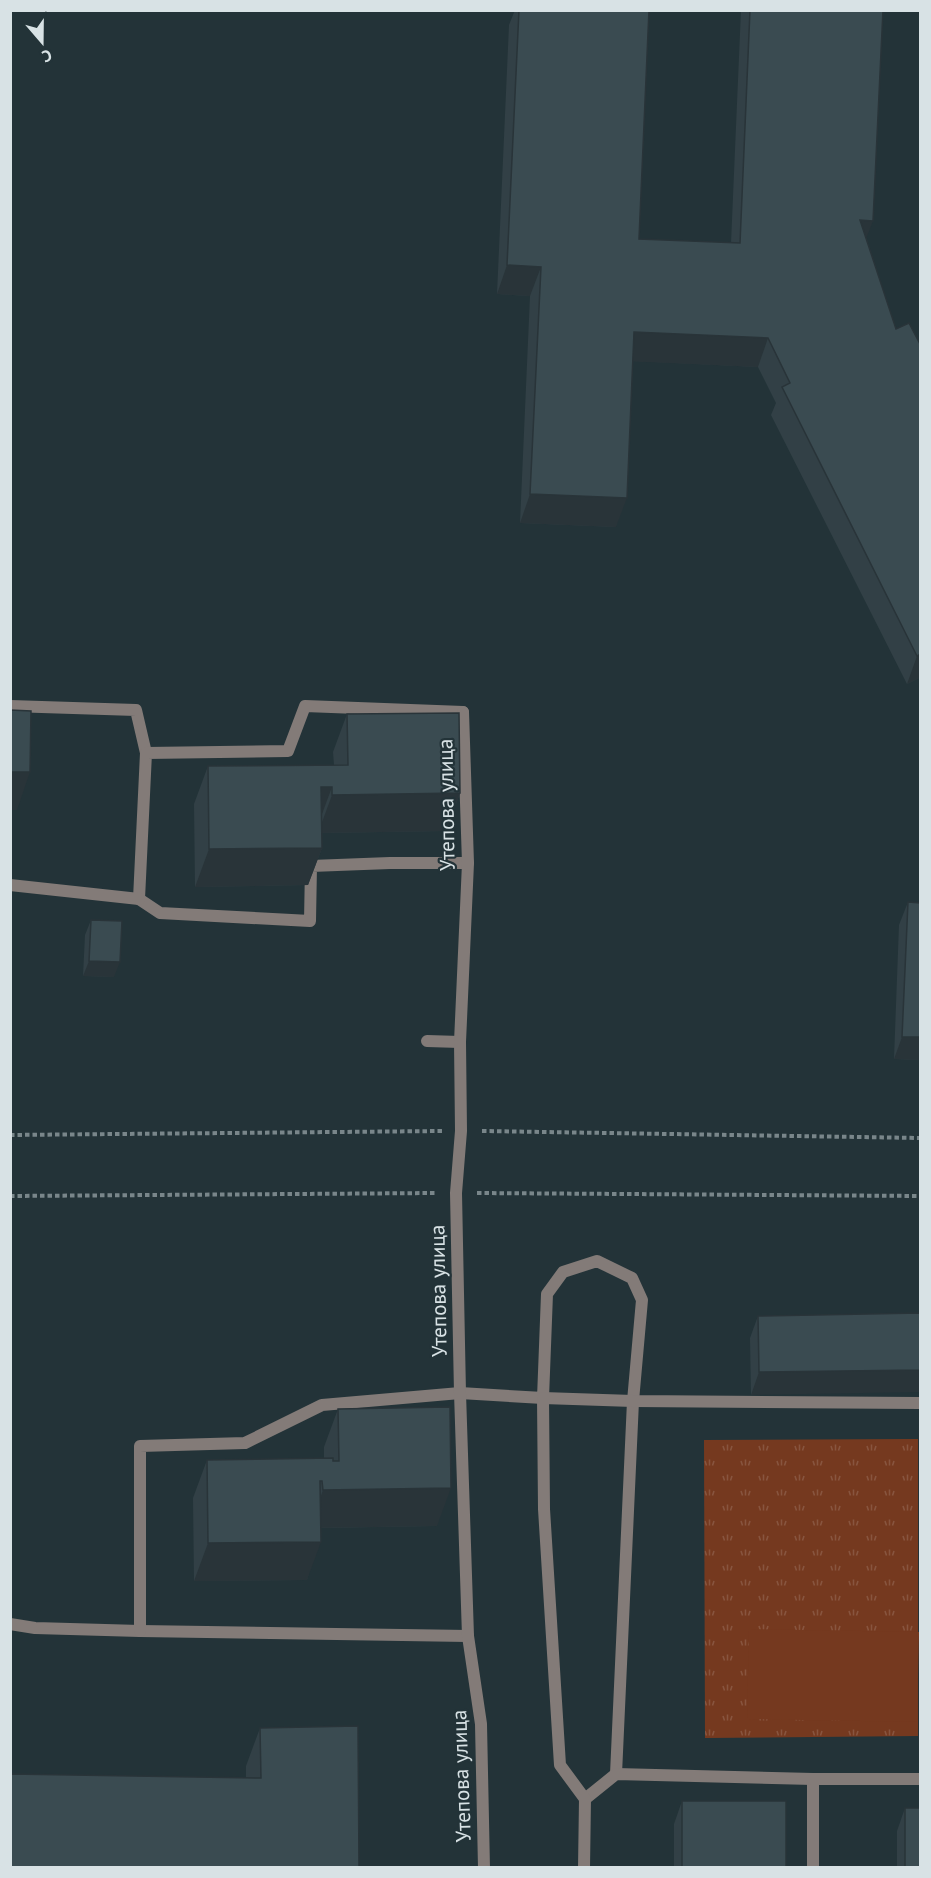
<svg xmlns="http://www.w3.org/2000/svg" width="931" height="1878" font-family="'PT Sans',sans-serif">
<defs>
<pattern id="grass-tufts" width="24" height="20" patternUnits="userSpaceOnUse" patternTransform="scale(1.5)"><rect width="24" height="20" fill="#75391f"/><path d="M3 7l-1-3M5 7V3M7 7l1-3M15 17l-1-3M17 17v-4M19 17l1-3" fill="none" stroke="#88553f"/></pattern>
</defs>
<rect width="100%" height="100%" fill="#233338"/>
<path fill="url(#grass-tufts)" d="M 918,1439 L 918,1736 L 705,1738 L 704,1440 Z"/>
<path fill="#75391f" d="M 749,1629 L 919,1632 L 917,1722 L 747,1719 Z"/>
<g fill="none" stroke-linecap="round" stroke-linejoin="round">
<g stroke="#79868a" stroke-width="4" stroke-dasharray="4.5 3" stroke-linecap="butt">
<path d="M 482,1131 L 920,1138"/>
<path d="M 10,1135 L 442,1131"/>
<path d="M 477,1193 L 920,1196"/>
<path d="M 10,1196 L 437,1193"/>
</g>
<g stroke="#837b78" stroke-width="12">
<path d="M 10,706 L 136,710 L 146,753"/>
<path d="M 463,712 L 305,706 L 288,751 L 146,753 L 139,899 L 160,913 L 310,921 L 311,866 L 390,863 L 468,863"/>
<path d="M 10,885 L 139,899"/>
<path d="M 427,1041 L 460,1042"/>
<path d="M 10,1624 L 35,1628 L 140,1631 L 468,1636"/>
<path d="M 140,1631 L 140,1446 L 245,1443 L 322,1405 L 460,1393 L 543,1398 L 547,1294 L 563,1272 L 597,1261 L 632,1278 L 642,1300 L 633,1401 L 616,1774"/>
<path d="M 813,1779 L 813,1868"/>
<path d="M 585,1799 L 616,1774 L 813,1779 L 920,1779"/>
<path d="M 584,1868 L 585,1799 L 560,1765 L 544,1509 L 543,1398 L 633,1401 L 920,1403"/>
</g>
<path stroke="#837b78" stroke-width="12" d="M 463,712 L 468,863 L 460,1042 L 461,1131 L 456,1193 L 460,1393 L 468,1636 L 481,1724 L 484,1868"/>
</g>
<g fill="#324046">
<path d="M 515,10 L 649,10 L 639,239 L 731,243 L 741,10 L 883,10 L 866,238 L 896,329 L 921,346 L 921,677 L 907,684 L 771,415 L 776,403 L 758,367 L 633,361 L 616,527 L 520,523 L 530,296 L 497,294 L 509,25 Z"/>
<path d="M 347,714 L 460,793 L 446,831 L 322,833 L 322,848 L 308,885 L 195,887 L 194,804 L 208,766 L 334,765 L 333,752 Z"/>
<path d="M 908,902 L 921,1060 L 894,1059 L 899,925 Z"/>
<path d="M 91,920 L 114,977 L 83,976 L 85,935 Z"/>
<path d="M 921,1313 L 751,1395 L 750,1338 L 758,1316 Z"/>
<path d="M 338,1409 L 437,1526 L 321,1528 L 307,1580 L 194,1581 L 193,1498 L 207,1460 L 324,1458 L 324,1447 Z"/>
<path d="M 358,1726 L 358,1868 L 10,1868 L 246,1778 L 246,1766 L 260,1728 Z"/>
<path d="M 682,1801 L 786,1868 L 674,1868 L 674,1824 Z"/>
<path d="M 905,1808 L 921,1868 L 897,1868 L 897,1831 Z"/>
</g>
<g fill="#293439">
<path d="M 860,220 L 873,221 L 862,249 Z"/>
<path d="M 507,265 L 541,267 L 530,296 L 497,294 Z"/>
<path d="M 634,332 L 768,338 L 758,367 L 624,361 Z"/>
<path d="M 530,494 L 627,498 L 616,527 L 520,523 Z"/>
<path d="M 921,654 L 921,677 L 907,684 L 917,656 Z"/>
<path d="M 10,772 L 30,772 L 17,810 L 10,810 Z"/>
<path d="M 321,787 L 332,787 L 318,825 Z"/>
<path d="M 460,793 L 446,831 L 318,833 L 332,795 Z"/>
<path d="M 322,848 L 308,885 L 195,887 L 209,849 Z"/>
<path d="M 89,961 L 120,962 L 114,977 L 83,976 Z"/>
<path d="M 902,1037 L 921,1037 L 921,1060 L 894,1059 Z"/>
<path d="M 921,1370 L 921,1392 L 751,1395 L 759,1372 Z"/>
<path d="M 451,1488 L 437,1526 L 309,1528 L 323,1490 Z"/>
<path d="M 321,1542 L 307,1580 L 194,1581 L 208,1543 Z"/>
<path d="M 10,1867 L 359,1867 L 10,1868 Z"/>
</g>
<g fill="#3a4b51" stroke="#293439" stroke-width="1.5">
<path d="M 519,10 L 649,10 L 639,239 L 740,243 L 750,10 L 883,10 L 873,221 L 860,220 L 896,329 L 909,323 L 921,346 L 921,654 L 917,656 L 782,387 L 790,383 L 768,338 L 634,332 L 627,498 L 530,494 L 541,267 L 507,265 Z"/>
<path d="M 10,710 L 31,711 L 30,772 L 10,772 Z"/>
<path d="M 459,713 L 460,793 L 332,795 L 332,787 L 321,787 L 322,848 L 209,849 L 208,766 L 348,765 L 347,714 Z"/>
<path d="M 908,902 L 921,903 L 921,1037 L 902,1037 Z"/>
<path d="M 91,920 L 122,921 L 120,962 L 89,961 Z"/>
<path d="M 921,1313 L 921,1370 L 759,1372 L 758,1316 Z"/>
<path d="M 450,1407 L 451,1488 L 323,1490 L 322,1481 L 320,1481 L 321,1542 L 208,1543 L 207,1460 L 333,1458 L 333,1461 L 339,1461 L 338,1409 Z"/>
<path d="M 358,1726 L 359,1867 L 10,1867 L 10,1774 L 261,1778 L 260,1728 Z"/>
<rect x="682" y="1801" width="104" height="67"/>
<rect x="905" y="1808" width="16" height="60"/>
</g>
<g text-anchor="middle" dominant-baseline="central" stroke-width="4.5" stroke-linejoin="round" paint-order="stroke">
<g font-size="21" fill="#d8e2e5" stroke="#233338">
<text transform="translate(446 805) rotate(-91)">Утепова улица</text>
<text transform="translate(438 1291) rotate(-91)">Утепова улица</text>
<text transform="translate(461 1776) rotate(-92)">Утепова улица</text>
</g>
</g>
<rect width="931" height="1878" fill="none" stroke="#d8e2e5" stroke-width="24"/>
<g transform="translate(42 42) rotate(160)" stroke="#233338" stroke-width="4.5" paint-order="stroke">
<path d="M0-4.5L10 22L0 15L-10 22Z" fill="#d8e2e5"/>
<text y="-9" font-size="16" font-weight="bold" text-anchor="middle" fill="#d8e2e5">С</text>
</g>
</svg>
